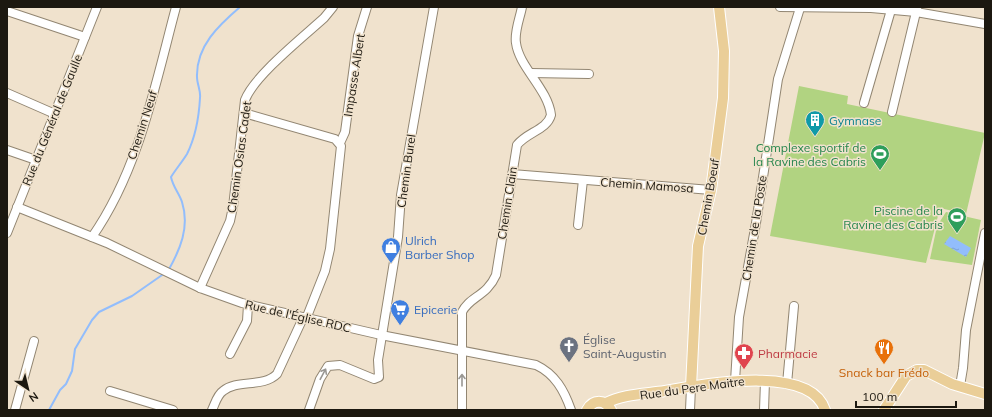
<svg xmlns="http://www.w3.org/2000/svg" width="992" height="417" font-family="Mulish,sans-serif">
<defs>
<pattern id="water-ripples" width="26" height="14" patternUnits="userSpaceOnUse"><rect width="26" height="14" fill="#92bdfc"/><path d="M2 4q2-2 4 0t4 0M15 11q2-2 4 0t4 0" fill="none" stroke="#7da2d7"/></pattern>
</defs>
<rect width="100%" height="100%" fill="#f0e2cd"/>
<g fill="#b1d381">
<path d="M 799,86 L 848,96 L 847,104 L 985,133 L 966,214 L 940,208 L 926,263 L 770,236 Z"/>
<path d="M 946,212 L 981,220 L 972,265 L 930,259 L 937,226 Z"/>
</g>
<path fill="url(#water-ripples)" d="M 950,236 L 971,248 L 966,257 L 944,244 Z"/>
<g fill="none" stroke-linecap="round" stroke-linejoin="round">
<g stroke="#92bdfc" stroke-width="2">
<path d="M 168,271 C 180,250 190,227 182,202 C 179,193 173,187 171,177 C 176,169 182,162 187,154 C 195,138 199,116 200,98 C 201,91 197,84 197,77 C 196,46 219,25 240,7"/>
<path d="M 49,410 L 60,390 L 66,384 L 72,371 L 75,349 L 92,320 L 99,312 L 132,296 L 165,273"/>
</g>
<g stroke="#928672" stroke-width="10">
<g id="minor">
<path d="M 780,7 L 871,8 L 916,12 L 985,24"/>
<path d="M 7,11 L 85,37"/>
<path d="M 531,73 L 589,74"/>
<path d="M 7,93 L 55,114"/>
<path d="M 864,103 L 891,10"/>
<path d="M 892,112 L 917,8"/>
<path d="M 244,113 L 335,139 L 341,146 L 330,249 L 325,271 L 306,319"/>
<path d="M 340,143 L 345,132 L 358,36 L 367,7"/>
<path d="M 7,150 L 36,160"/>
<path d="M 512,174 L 711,190"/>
<path d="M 17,207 L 107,243 L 200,288 L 242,303 L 381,335 L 536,365 C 555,374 564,390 571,410"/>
<path d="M 578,225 L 583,180"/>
<path d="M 7,233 L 97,7"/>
<path d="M 92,237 C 139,170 155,85 176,7"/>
<path d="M 200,288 L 230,221 L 233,207 L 245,100 C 254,76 303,37 324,18 L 333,7"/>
<path d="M 230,354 L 247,321 L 248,305"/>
<path d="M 735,381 L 739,317 L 756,223 L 778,79 L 800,8"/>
<path d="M 787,384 L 794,306"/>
<path d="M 960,386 L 963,368 L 966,330 L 985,233"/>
<path d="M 110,391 L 173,410"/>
<path d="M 15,410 L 34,341"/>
<path d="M 212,410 C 215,404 217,395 223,391 C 237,379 263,388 277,374 L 303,318"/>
<path d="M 309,410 L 320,379 L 328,366 L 340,365 L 374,379 L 379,377 L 378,360 L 398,237 L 401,195 L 434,7"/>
<path d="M 462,410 L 462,312 C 469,297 487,296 496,275 L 517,145 C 527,132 547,130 551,115 C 548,89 519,67 516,43 C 514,32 520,18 522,7"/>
<path d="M 690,410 L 691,387"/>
<path d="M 764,410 L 765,381"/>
</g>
</g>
<g stroke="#fff" stroke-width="12">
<g id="major">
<path d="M 691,387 L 698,246 L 711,190 L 723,98 L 724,51 L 719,7"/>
<path d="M 606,403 C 623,394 646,394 665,391 C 701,385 810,363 825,410"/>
<path d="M 587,410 C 593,399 605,399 611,410"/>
<path d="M 884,410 L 906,376 L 917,370 L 924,370 L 952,384 L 985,394"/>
</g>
</g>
<use href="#minor" stroke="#fff" stroke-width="8"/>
<use href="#major" stroke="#eace98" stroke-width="10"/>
</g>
<defs><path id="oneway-shaft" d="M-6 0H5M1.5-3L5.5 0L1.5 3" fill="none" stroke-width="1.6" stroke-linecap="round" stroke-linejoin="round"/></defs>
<g stroke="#999793">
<use href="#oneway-shaft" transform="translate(323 374) rotate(-62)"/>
<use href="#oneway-shaft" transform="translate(462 380) rotate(-90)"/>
</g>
<defs>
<g id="building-pin" transform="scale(1)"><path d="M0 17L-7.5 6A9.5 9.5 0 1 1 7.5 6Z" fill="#0f9aa8" stroke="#f0e2cd"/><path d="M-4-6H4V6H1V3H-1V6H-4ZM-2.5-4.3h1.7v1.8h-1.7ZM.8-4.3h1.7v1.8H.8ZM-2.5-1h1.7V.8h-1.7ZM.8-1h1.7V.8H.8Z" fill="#fff"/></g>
<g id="stadium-pin" transform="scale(1)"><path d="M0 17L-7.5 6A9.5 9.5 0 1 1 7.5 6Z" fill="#2e9e5b" stroke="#f0e2cd"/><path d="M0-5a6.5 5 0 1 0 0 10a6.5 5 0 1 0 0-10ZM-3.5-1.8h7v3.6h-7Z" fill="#fff"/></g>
<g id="shop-pin" transform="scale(1)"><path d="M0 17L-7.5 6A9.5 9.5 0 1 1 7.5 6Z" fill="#3f7fe0" stroke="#f0e2cd"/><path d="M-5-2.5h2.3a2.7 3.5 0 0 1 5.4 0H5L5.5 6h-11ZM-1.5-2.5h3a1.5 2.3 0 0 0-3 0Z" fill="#fff"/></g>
<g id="supermarket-pin" transform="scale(1)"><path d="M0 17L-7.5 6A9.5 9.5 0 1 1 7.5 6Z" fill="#3f7fe0" stroke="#f0e2cd"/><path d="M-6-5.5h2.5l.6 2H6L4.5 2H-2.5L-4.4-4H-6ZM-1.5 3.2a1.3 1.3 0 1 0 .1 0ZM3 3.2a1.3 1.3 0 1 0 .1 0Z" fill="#fff"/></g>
<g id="church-pin" transform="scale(1)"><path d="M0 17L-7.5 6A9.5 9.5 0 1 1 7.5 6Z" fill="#6b7280" stroke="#f0e2cd"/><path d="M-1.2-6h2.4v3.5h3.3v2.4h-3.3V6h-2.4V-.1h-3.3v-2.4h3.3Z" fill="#fff"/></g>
<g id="restaurant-pin" transform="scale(1)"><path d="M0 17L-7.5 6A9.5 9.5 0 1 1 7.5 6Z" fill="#e8710a" stroke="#f0e2cd"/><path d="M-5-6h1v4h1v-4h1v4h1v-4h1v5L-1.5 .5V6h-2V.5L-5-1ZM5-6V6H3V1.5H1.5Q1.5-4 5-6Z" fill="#fff"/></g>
<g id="pharmacy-pin" transform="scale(1)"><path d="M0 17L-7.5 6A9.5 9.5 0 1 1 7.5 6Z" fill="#e0444e" stroke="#f0e2cd"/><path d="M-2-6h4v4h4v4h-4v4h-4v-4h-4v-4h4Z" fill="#fff"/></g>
</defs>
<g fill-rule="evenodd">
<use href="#building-pin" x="815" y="120"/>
<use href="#stadium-pin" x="880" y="154"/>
<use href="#stadium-pin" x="957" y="217"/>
<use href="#shop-pin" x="391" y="247"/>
<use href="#supermarket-pin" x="400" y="309"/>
<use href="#church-pin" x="569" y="346"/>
<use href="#restaurant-pin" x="884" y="348"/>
<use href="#pharmacy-pin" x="744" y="353"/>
</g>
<g text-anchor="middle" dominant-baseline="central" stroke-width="3" stroke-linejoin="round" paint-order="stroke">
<g font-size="12" fill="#1c1810" stroke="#f0e2cd">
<text transform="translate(354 75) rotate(-81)">Impasse Albert</text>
<text transform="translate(52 120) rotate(-68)">Rue du Général de Gaulle</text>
<text transform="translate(142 125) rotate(-72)">Chemin Neuf</text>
<text transform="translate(239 157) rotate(-82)">Chemin Osias Cadet</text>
<text transform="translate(406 171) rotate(-82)">Chemin Burel</text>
<text transform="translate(647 185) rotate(4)">Chemin Mamosa</text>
<text transform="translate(708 197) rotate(-80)">Chemin Boeuf</text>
<text transform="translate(507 203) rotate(-81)">Chemin Clain</text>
<text transform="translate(754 228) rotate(-81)">Chemin de la Poste</text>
<text transform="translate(298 316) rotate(13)">Rue de l'Église RDC</text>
<text transform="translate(692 388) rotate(-8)">Rue du Pere Maitre</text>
</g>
<g font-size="12" fill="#0d838f" stroke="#f0e2cd" text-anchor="start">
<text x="829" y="120">Gymnase</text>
</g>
<g font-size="12" fill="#27864d" stroke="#f0e2cd" text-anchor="end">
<text x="866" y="147">Complexe sportif de<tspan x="866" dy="14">la Ravine des Cabris</tspan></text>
<text x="943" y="210">Piscine de la<tspan x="943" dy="14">Ravine des Cabris</tspan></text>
</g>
<g font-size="12" fill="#366cbe" stroke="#f0e2cd" text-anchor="start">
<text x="405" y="240">Ulrich<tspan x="405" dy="14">Barber Shop</tspan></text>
<text x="414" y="309">Epicerie</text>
</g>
<g font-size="12" fill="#5b616d" stroke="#f0e2cd" text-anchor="start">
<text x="583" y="339">Église<tspan x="583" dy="14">Saint-Augustin</tspan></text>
</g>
<g font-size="12" fill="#be3a42" stroke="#f0e2cd" text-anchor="start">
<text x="758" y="353">Pharmacie</text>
</g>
<g font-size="12" fill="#c56008" stroke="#f0e2cd">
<text x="884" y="372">Snack bar Frédo</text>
</g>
</g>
<rect width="992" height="417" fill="none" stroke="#1c1810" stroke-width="16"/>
<g transform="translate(28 389) rotate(145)" stroke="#f0e2cd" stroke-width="3" paint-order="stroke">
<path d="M0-3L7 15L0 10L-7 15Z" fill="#1c1810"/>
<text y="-6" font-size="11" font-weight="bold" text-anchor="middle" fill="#1c1810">N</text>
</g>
<path d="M856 401v6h100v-6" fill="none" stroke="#1c1810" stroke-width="2"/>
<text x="862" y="401" font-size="12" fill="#1c1810" stroke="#f0e2cd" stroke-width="3" paint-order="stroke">100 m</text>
</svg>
